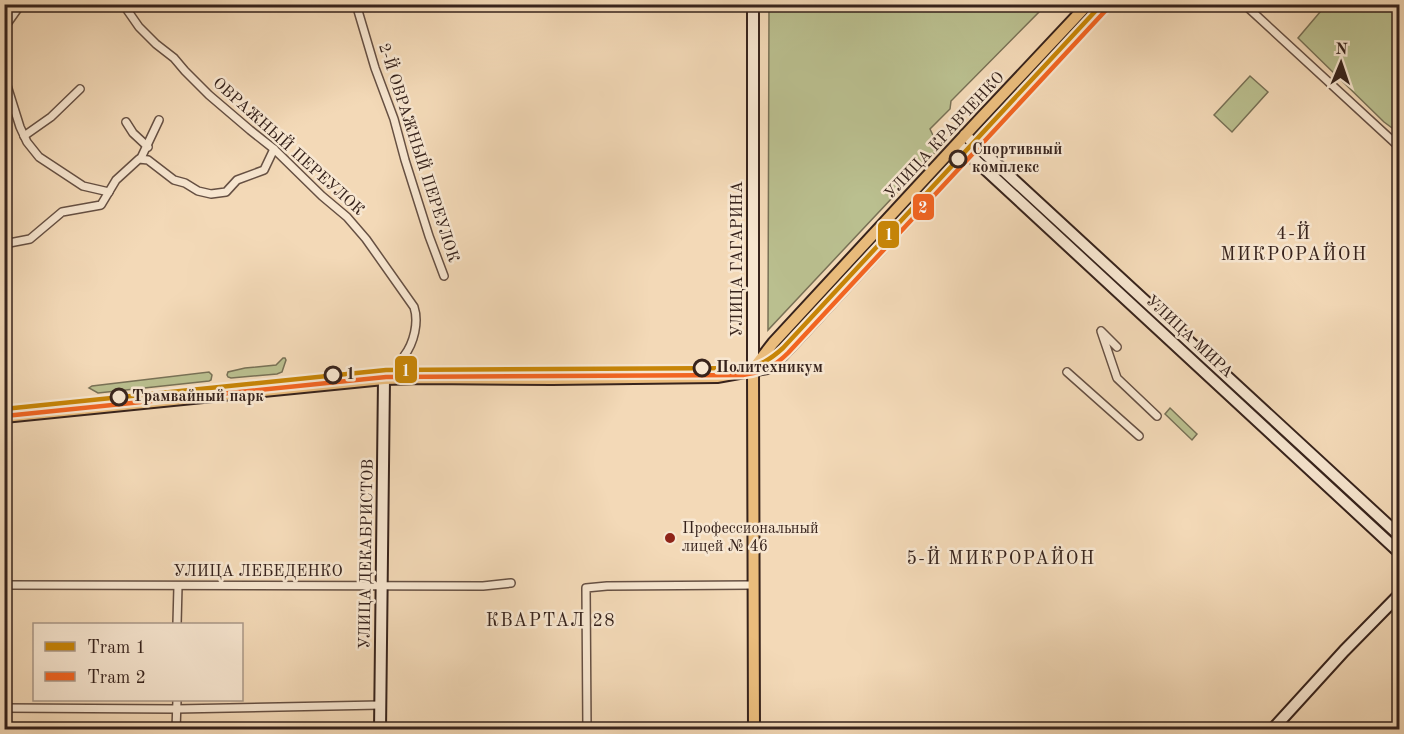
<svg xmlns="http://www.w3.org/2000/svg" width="1404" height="734" font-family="'Old Standard TT',serif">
<rect width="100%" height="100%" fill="#f3d9b7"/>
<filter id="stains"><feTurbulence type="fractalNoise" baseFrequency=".00333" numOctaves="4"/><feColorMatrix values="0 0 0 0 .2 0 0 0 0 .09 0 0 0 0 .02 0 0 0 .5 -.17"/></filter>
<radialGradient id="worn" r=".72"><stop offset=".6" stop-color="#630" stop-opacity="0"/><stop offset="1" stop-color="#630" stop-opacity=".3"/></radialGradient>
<g fill="#babf8f" stroke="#787156" stroke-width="1.5">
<path d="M 769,5 L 1037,4 L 1040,11 L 951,101 L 950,109 L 930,129 L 939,148 L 768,330 Z"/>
<path d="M 1326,5 L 1399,5 L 1399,133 L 1384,122 L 1298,38 Z"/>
<path d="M 1250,76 L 1268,92 L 1232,132 L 1214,115 Z"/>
<path d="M 283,358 L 285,358 L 286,360 L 282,372 L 277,374 L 231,378 L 228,377 L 227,375 L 228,372 L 245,368 L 276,365 Z"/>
<path d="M 209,372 L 212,375 L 211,380 L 209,381 L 98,393 L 89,388 L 92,386 Z"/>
<path d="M 1170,408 L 1197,434 L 1192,440 L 1165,414 Z"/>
</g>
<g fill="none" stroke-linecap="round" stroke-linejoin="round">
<g stroke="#665043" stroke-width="10">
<g id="street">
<path d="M 123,4 L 139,27 L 156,44 L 174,58 L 185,71 L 209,95 L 250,130 L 274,149 L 322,196 L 347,217 L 366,239 L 414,307 C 419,322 414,343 404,356"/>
<path d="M 356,4 L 375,68 L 394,119 L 405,160 L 429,236 L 444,276"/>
<path d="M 1244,4 L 1396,144 L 1400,145"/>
<path d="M 4,28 L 21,4"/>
<path d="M 4,76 L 20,127 L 27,142 L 39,157 L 83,186 L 109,192"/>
<path d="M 126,122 L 133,133 L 148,147"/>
<path d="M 24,136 L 51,117 L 80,89"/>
<path d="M 141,158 L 159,120"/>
<path d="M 4,244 L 30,239 L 62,212 L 101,205 L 116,180 L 139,159 L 148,160 L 174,180 L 185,183 L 198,191 L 211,194 L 226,192 L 237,180 L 264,170 L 274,149"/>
<path d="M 1117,347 L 1101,331 L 1117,378 L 1157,416"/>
<path d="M 1067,372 L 1139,436"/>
<path d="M 4,585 L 483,586 L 511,583"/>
<path d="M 177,624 L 178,586"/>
<path d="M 4,708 L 176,709 L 380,705"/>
<path d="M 176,730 L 177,700"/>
<path d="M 587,730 L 586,588 L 607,586 L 752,585"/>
</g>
</g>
<g stroke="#37231c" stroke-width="14">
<g id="secondary">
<path d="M 965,135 L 1400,536"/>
<path d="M 958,144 L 1400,553"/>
<path d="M 753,369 L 753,4"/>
<path d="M 380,730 L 384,379"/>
<path d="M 1272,730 L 1344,651 L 1400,594"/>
</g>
</g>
<g stroke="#37231c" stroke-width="14">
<g id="primary">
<path d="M 753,369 L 773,343 L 979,120 L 1088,4"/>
<path d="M 753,369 L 754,730"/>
<path d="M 4,417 L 384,379 L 423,378 L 552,379 L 717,377 L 767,368 L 778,360 L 1107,4"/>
</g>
</g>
<use href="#street" stroke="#f7e6d0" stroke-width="7"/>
<use href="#secondary" stroke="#f7e6d0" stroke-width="10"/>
<use href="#primary" stroke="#eabc7c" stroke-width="10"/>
<g stroke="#f7e6d0" stroke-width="9">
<path id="tram-1" d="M 4,409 L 386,370 L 743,368 C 760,366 771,359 783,348 L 1102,4"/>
</g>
<g stroke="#f7e6d0" stroke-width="9">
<path id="tram-2" d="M 5,416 L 386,377 L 743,375 C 762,373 775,366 788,353 L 1107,9"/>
</g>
<use href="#tram-1" stroke="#c78507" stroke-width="4.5"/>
<use href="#tram-2" stroke="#f26522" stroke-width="4.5"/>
</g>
<g fill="#f7e6d0" stroke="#37231c" stroke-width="3">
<circle cx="958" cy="159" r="8"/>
<circle cx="702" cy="368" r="8"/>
<circle cx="333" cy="375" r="8"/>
<circle cx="119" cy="397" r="8"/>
</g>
<circle fill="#8f2418" stroke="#f7e6d0" stroke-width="2" cx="670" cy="538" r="6"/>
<g text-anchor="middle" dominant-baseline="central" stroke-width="5" stroke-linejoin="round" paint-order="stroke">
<g font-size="16" fill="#37231c" stroke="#f7e6d0">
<text transform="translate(945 136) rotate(-47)">УЛИЦА КРАВЧЕНКО</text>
<text transform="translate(288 147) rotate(42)">ОВРАЖНЫЙ ПЕРЕУЛОК</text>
<text transform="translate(418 153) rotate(72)">2-Й ОВРАЖНЫЙ ПЕРЕУЛОК</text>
<text transform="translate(738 259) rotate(-90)">УЛИЦА ГАГАРИНА</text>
<text transform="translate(1189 337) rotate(43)">УЛИЦА МИРА</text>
<text transform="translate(367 554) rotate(-89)">УЛИЦА ДЕКАБРИСТОВ</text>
<text x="258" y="572">УЛИЦА ЛЕБЕДЕНКО</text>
</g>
<g font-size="16" font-weight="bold" fill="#37231c" stroke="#f7e6d0" text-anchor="start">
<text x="972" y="150">Спортивный<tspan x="972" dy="18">комплекс</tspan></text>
<text x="716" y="368">Политехникум</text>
<text x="346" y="375">1</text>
<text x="132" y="397">Трамвайный парк</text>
</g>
<g font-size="16" fill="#37231c" stroke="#f7e6d0" text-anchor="start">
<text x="682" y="529">Профессиональный<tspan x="682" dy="18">лицей № 46</tspan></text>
</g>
<g font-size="18" letter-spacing="1.5" fill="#37231c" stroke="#f7e6d0">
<text x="1294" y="234">4-Й<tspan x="1294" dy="21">МИКРОРАЙОН</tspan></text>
<text x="1001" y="559">5-Й МИКРОРАЙОН</text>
<text x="551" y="621">КВАРТАЛ 28</text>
</g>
</g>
<g stroke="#f7e6d0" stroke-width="2">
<rect x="912" y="193" width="23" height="28" rx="6" fill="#f26522"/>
<rect x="877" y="220" width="23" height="29" rx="6" fill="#c78507"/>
<rect x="394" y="355" width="24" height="29" rx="6" fill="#c78507"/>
</g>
<g font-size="16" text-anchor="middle" font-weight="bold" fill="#fff">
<text x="923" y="213">2</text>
<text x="889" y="240">1</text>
<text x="406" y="376">1</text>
</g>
<rect width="1404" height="734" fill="none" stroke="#f3d9b7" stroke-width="24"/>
<rect x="6" y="6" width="1392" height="722" fill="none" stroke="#37231c" stroke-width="3"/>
<rect x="12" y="12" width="1380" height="710" fill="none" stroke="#37231c" stroke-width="1.5"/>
<rect x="33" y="623" width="210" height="78" fill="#f7e6d0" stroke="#aa9888" stroke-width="1.5"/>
<rect x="45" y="642" width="30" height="9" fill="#c78507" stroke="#aa9888" stroke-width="1.5"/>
<text x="87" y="653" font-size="18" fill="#37231c">Tram 1</text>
<rect x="45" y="672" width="30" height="9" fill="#f26522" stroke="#aa9888" stroke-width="1.5"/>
<text x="87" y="683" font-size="18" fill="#37231c">Tram 2</text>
<g transform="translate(1341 63) rotate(2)" stroke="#f7e6d0" stroke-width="4.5" paint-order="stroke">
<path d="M0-4.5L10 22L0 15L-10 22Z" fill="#37231c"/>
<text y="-9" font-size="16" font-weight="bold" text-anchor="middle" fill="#37231c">N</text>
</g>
<rect width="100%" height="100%" filter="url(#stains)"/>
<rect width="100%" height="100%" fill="url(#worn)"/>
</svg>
